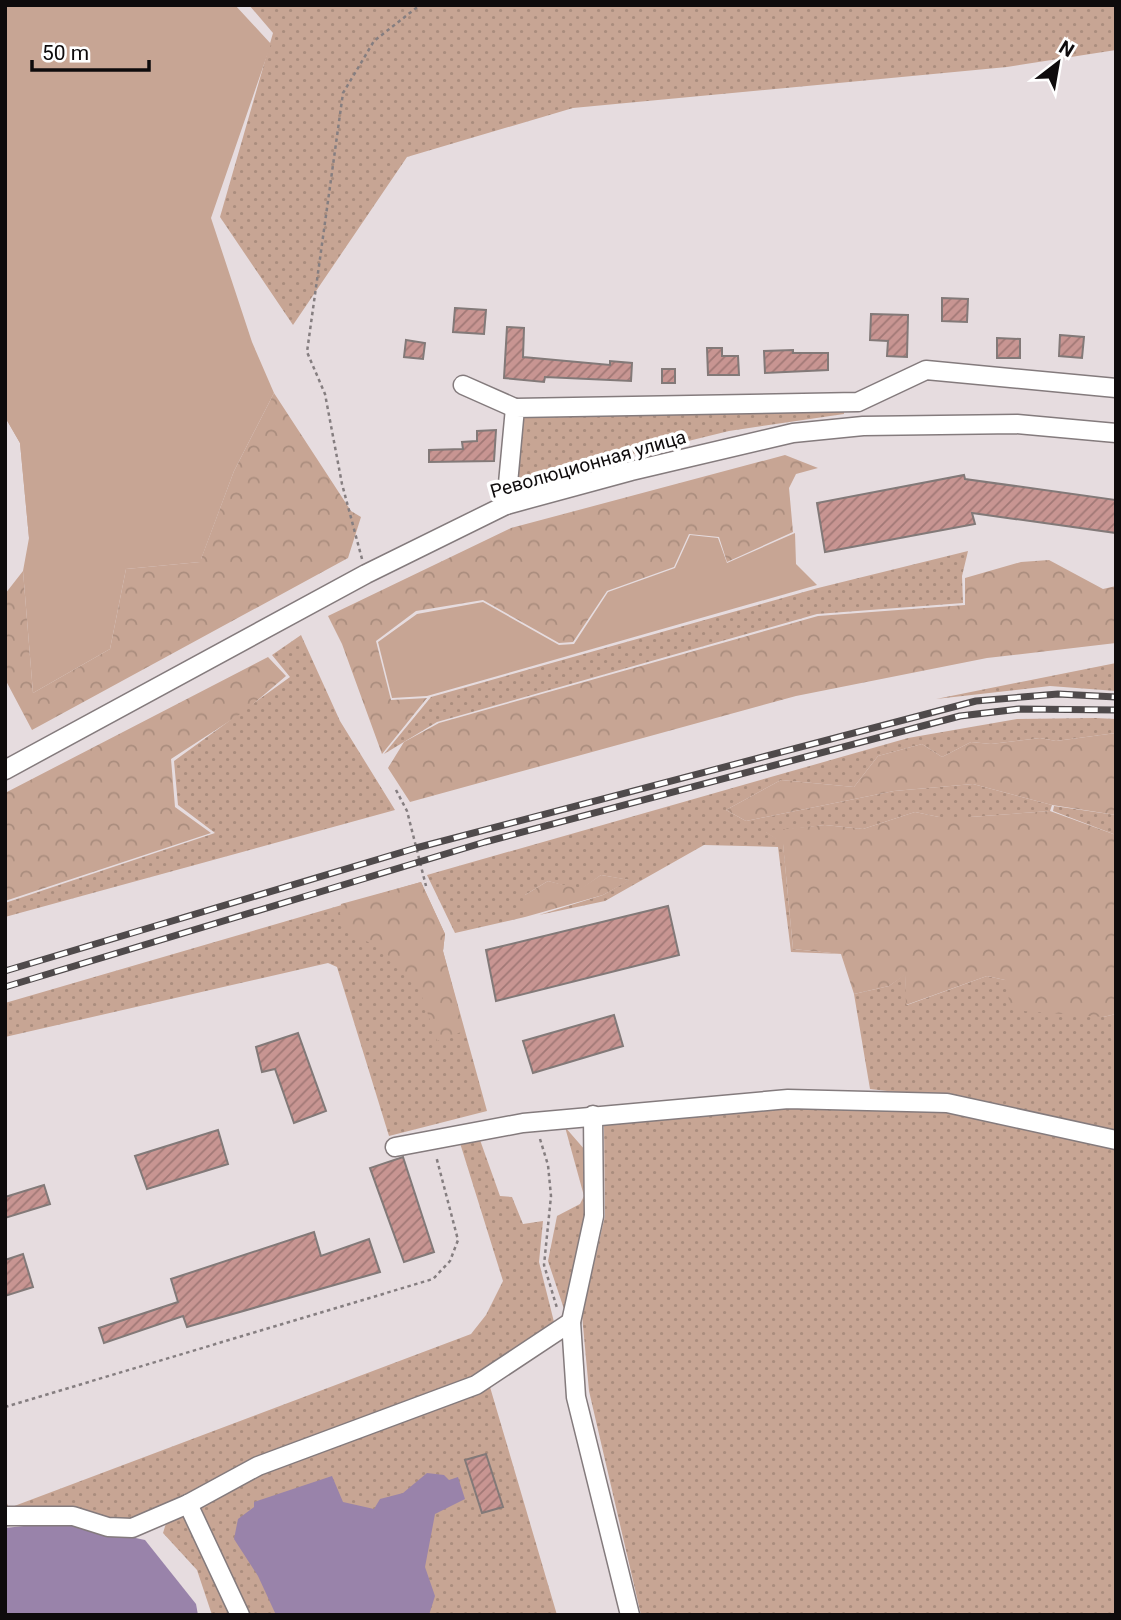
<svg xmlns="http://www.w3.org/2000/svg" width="1121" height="1620" font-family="Roboto,sans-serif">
<defs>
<pattern id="grass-dots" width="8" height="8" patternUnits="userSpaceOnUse" patternTransform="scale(1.75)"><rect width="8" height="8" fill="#c7a594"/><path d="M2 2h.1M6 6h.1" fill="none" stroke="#aa8d7e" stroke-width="1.8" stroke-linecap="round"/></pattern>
<pattern id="forest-crowns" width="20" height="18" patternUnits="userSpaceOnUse" patternTransform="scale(1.75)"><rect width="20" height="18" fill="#c7a594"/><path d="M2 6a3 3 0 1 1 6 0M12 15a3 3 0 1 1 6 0" fill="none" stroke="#aa8d7e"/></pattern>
<pattern id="building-hatch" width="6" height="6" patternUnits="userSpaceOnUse" patternTransform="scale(1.75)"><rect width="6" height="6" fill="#c89592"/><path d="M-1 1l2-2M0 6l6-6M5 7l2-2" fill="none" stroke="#a17876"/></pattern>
</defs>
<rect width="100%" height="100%" fill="#e6dcdf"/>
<g fill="url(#grass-dots)">
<path d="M 249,5 L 1116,5 L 1116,50 L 1007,67 L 573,108 L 407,157 L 293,325 L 220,217 L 273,33 Z"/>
<path d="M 844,411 L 844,414 L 729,431 L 558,473 C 542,472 535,484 520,483 L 515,477 L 520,414 Z"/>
<path d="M 968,551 L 962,576 L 963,603 L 817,614 L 437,722 L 384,754 L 431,697 L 818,588 Z"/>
<path d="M 301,635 L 340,721 L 395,810 L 5,917 L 5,903 L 215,833 L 178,805 L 174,761 L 290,677 L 272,655 Z"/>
<path d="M 1116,663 L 1116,691 L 1050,686 L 936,699 Z"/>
<path d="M 1095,718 L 1116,719 L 1116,733 L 1056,741 L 1040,738 L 991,744 L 971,742 L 942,757 L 922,744 L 878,756 L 854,787 L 781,780 L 726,810 L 746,821 L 894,791 L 973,784 L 1052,805 L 1050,811 L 970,817 L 939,817 L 915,812 L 863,829 L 825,825 L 766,832 L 783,843 L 793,949 L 841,954 L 791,952 L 778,847 L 704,845 L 605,901 L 539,915 L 603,895 L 629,880 L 601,875 L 580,890 L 548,881 L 525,895 L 525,917 L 455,933 L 427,875 L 908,738 L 1017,719 Z"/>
<path d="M 1054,806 L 1116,815 L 1116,835 L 1053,811 Z"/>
<path d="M 421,882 L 445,934 L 443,951 L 487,1111 L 389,1136 L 337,967 L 328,963 L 5,1037 L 5,1003 Z"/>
<path d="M 905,974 L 907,1005 L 987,976 L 1005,980 L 1103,1017 L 1116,1014 L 1116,1133 L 930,1096 L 870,1089 L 854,994 L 889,986 Z"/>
<path d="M 792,1107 L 945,1112 L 1116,1150 L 1116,1615 L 641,1615 L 589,1391 L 582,1315 L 605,1216 L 604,1124 Z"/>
<path d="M 565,1127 L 585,1150 L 587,1211 L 567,1318 L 548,1261 L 557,1216 L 580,1204 L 584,1196 Z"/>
<path d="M 480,1140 L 500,1196 L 512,1197 L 523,1224 L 543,1221 L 539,1262 L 554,1322 L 471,1379 L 133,1522 L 5,1512 L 5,1499 L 9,1508 L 471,1334 L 486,1315 L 503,1281 L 460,1143 Z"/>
<path d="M 490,1387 L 557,1615 L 212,1615 L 197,1570 L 163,1533 L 167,1520 L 260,1473 Z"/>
</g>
<g fill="url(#forest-crowns)">
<path d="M 5,205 L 201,559 L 234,471 L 274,393 L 351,511 L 361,517 L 348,558 L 32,730 L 5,679 L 5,594 L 23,571 L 33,693 L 110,649 L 126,569 L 200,562 L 29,538 L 20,443 L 5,417 Z"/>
<path d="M 785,455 L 818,468 L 796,474 L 789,488 L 793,532 L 727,562 L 719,537 L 689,534 L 674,567 L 607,591 L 573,642 L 559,643 L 483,600 L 416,611 L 376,641 L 391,700 L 427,698 L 382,754 L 342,644 L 328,616 L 511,528 Z"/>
<path d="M 1049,560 L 1103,589 L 1116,586 L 1116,643 L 987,658 L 796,696 L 410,802 L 388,768 L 404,742 L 439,723 L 818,616 L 965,605 L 965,578 L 1021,562 Z"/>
<path d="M 268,657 L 286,676 L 245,711 L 171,759 L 175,807 L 211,833 L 5,901 L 5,793 Z"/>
<path d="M 1116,733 L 1116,815 L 1052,805 L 973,784 L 894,791 L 746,821 L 726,810 L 781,780 L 854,787 L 878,756 L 922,744 L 942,757 L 971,742 L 991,744 L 1040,738 L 1056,741 Z"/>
<path d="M 1050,811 L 1116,835 L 1116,1014 L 1103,1017 L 1011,1010 L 1005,980 L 987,976 L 906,1005 L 905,975 L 889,986 L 854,994 L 841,954 L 793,949 L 783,844 L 764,831 L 825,825 L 863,829 L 915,812 L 939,817 L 970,817 Z"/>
<path d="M 601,875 L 630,880 L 603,895 L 525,917 L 525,895 L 548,881 L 580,889 Z"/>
<path d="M 421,882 L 445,934 L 443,951 L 464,1031 L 437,1041 L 419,988 L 380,947 L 349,934 L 340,914 L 341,904 Z"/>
</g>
<g fill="#c7a594">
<path d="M 5,5 L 235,5 L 271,44 L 211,218 L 252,342 L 274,393 L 234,471 L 200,562 L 126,569 L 110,649 L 33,693 L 23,571 L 29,538 L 20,443 L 5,417 Z"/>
<path d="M 795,533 L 796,564 L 817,585 L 427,696 L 392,698 L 378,642 L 417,614 L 483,602 L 559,645 L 574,644 L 608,592 L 675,568 L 690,535 L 718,538 L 727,563 Z"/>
</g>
<g fill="#9983aa">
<path d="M 427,1473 L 444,1475 L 449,1480 L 458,1477 L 465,1499 L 435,1514 L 425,1567 L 435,1596 L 429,1615 L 276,1615 L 258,1576 L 234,1539 L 238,1519 L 254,1507 L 254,1502 L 332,1476 L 343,1502 L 374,1509 L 380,1499 L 403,1493 Z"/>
<path d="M 61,1522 L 145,1540 L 196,1604 L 198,1615 L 5,1615 L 5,1528 Z"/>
</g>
<g fill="url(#building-hatch)" stroke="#827978" stroke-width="2">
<path d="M 942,298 L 968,299 L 967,322 L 942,321 Z"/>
<path d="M 455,308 L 486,310 L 484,334 L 453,332 Z"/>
<path d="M 871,314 L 908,315 L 907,357 L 887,356 L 888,341 L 870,340 Z"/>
<path d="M 507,327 L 524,328 L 523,357 L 610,365 L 610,361 L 632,363 L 631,381 L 545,377 L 544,382 L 504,378 Z"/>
<path d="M 1060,335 L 1084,337 L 1082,358 L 1059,356 Z"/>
<path d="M 997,338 L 1020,339 L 1020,358 L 997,358 Z"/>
<path d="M 406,340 L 425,343 L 423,359 L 404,357 Z"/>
<path d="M 707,348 L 722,348 L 722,356 L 738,356 L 739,375 L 708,375 Z"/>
<path d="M 793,350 L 793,353 L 828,353 L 828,370 L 765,373 L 764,351 Z"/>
<rect x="662" y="369" width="13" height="14"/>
<path d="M 496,430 L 494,461 L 429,462 L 429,450 L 463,449 L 462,442 L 477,441 L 477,431 Z"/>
<path d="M 964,475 L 965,479 L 1116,500 L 1116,533 L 972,513 L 975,524 L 825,552 L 817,503 Z"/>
<path d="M 668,906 L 679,955 L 496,1001 L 486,950 Z"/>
<path d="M 614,1015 L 623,1046 L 533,1073 L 523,1041 Z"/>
<path d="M 298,1033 L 326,1111 L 294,1123 L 275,1069 L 262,1072 L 256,1047 Z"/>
<path d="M 218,1130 L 228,1164 L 147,1189 L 135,1156 Z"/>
<path d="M 403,1157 L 434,1252 L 404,1262 L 370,1168 Z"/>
<path d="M 44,1185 L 50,1204 L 5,1218 L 5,1197 Z"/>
<path d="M 314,1232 L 321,1256 L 369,1239 L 380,1272 L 187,1327 L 183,1316 L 104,1343 L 99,1328 L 178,1302 L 171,1279 Z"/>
<path d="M 23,1254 L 33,1287 L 5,1296 L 5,1260 Z"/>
<path d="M 486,1454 L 503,1507 L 482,1513 L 465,1460 Z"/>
</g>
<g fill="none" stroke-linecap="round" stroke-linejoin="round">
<g stroke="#847b7d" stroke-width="21">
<g id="minor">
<path d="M 463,385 L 515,408"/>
<path d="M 506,505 L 515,408 L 858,402 L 926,370 L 1116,388"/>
<path d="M 5,770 L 366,574 L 506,505 L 631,471 L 793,433 L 863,426 L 1017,424 L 1116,433"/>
<path d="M 593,1115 L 594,1216 L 571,1322 L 576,1397 L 630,1615"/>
<path d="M 395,1147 L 523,1123 L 788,1099 L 947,1103 L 1116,1140"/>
<path d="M 188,1504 L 240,1615"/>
<path d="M 5,1516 L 73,1516 L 108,1527 L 132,1528 L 188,1504 L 258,1466 L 476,1385 L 571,1322"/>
</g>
</g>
<g stroke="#857e80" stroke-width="2.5" stroke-dasharray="3.5 3.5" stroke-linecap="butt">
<path d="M 362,559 L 342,484 L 325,394 L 307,352 L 343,93 L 374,41 L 420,5"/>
<path d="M 396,790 L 407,811 L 426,886"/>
<path d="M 540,1139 L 548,1165 L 551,1196 L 544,1265 L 557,1308"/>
<path d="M 5,1407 L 433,1279 L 450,1261 L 458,1240 L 436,1156"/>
</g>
<use href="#minor" stroke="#fff" stroke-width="18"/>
<g stroke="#4f4a4b" stroke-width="7">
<g id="rail">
<path d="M 5,971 L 416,848 L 976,701 L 1058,694 L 1116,697"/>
<path d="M 5,987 L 485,842 L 960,716 L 1019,709 L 1116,710"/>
</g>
</g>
<use href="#rail" stroke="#fff" stroke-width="4.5" stroke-dasharray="13" stroke-linecap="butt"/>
</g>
<g text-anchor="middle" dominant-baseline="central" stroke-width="7" stroke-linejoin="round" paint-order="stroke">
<g font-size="19" fill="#0e0b0c" stroke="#fff">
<text transform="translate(588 464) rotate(-16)">Революционная улица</text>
</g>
</g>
<rect width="1121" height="1620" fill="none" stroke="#0e0b0c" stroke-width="14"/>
<g transform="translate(1058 63) rotate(31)" stroke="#ffffff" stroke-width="5" paint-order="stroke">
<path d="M0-5L12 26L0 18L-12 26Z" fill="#0e0b0c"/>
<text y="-10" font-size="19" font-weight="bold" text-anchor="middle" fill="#0e0b0c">N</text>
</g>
<path d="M32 60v10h117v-10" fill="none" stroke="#0e0b0c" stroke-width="3.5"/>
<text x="42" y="60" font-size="21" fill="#0e0b0c" stroke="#ffffff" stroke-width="5" paint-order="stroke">50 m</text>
</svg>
